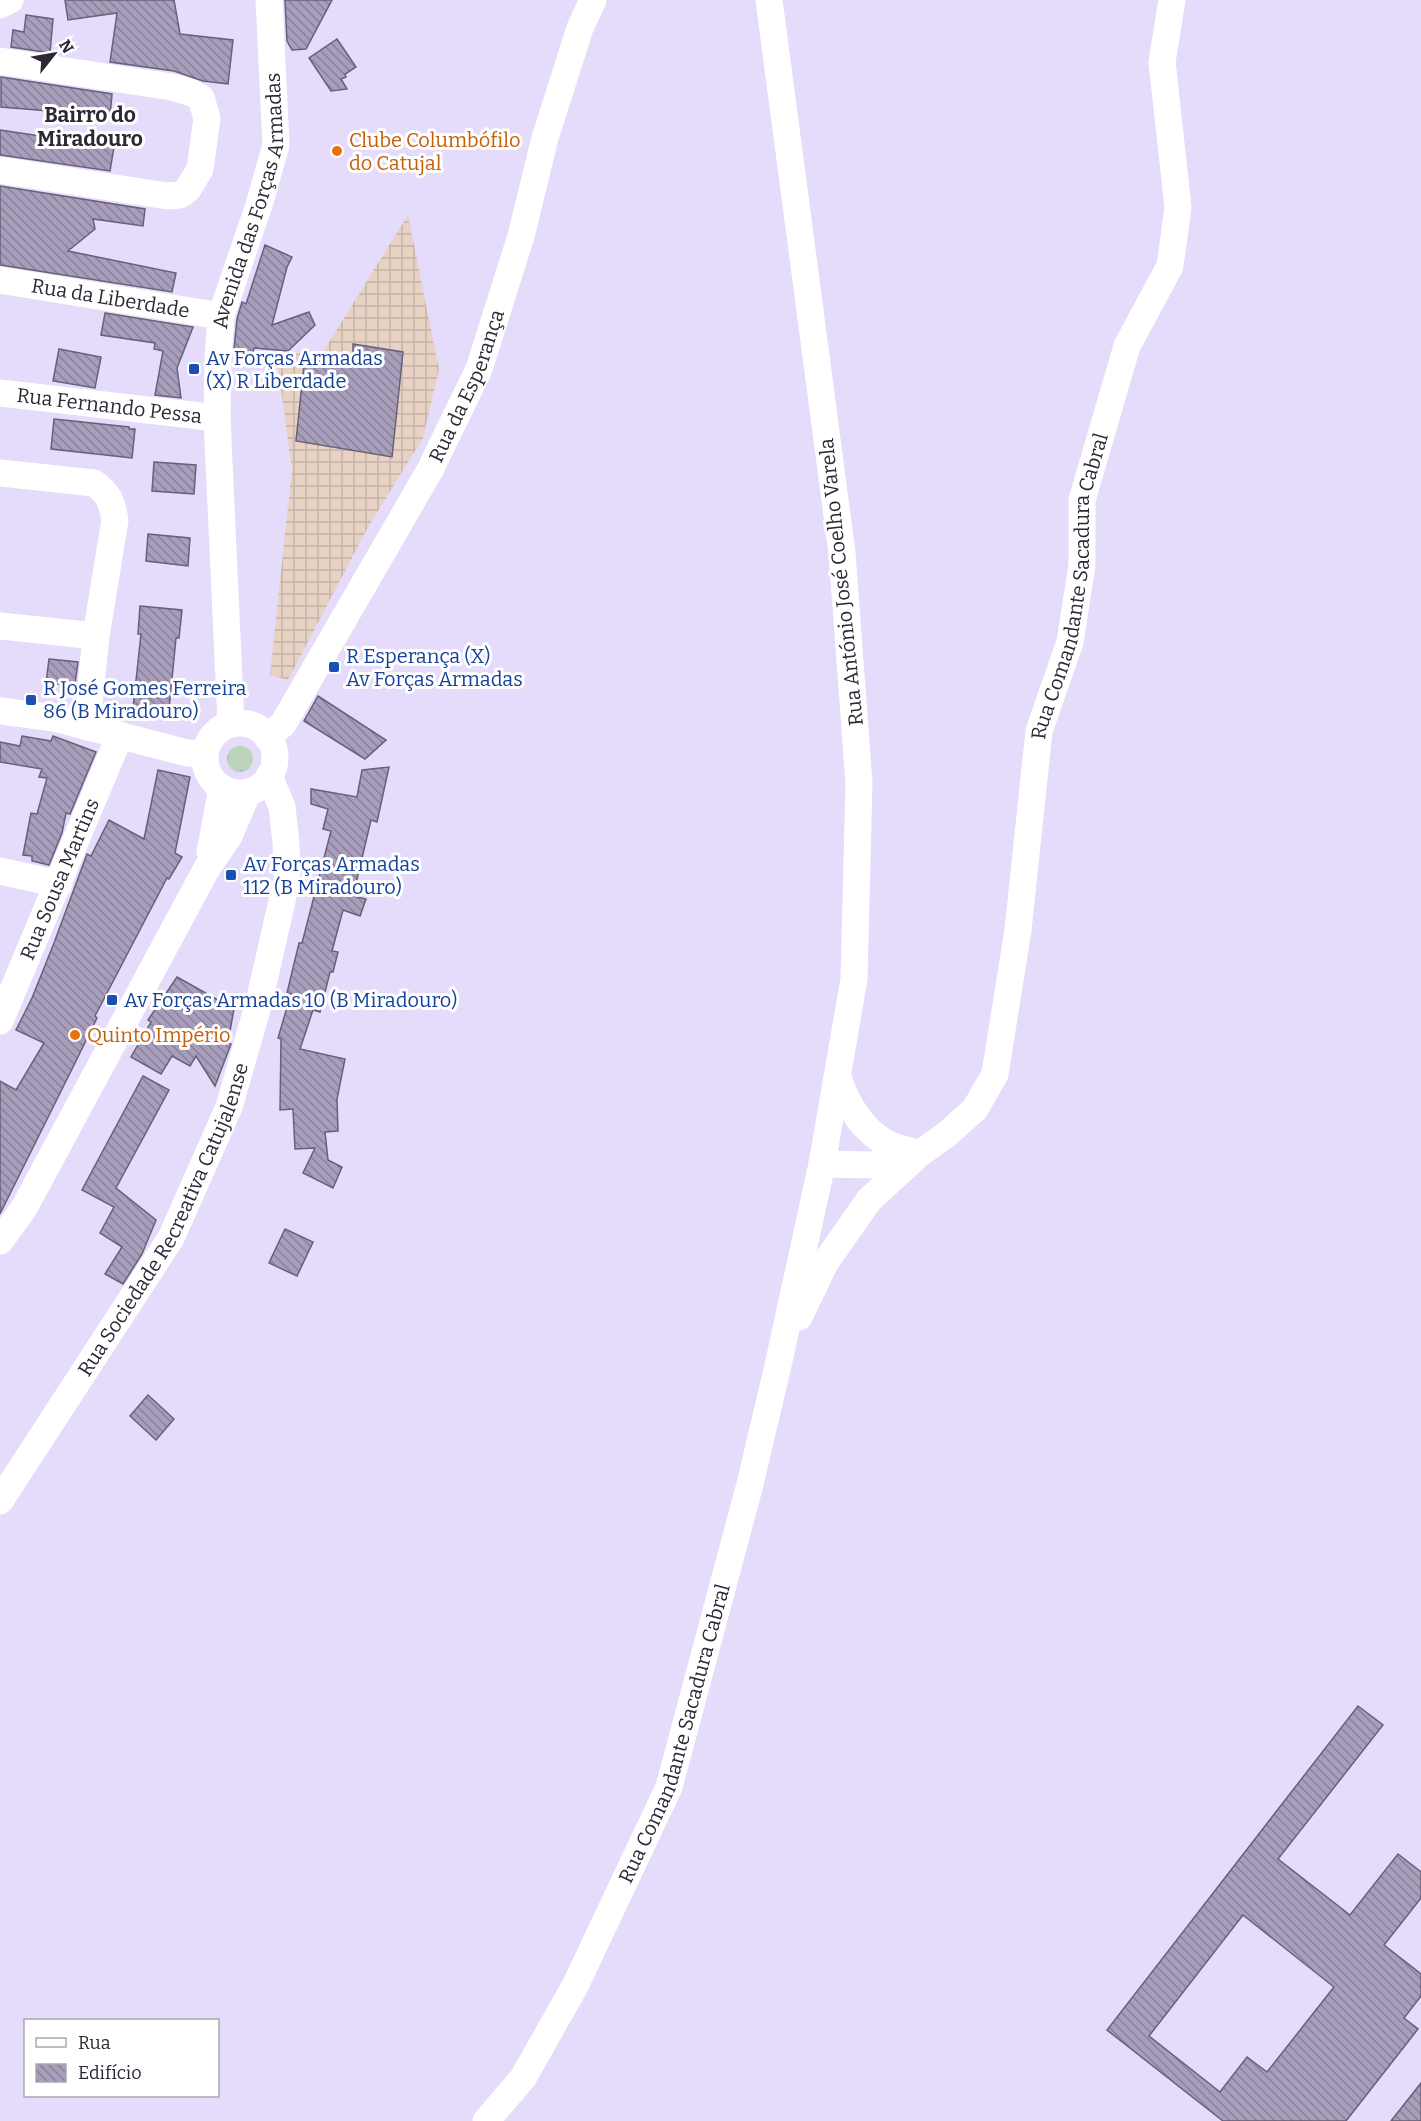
<svg xmlns="http://www.w3.org/2000/svg" width="1421" height="2121" font-family="Bitter,serif">
<defs>
<pattern id="industrial-grid" width="8" height="8" patternUnits="userSpaceOnUse" patternTransform="scale(1.5)"><rect width="8" height="8" fill="#e7d2c4"/><path d="M0 4h8M4 0v8" fill="none" stroke="#c6b4a9"/></pattern>
<pattern id="grass-tufts" width="24" height="20" patternUnits="userSpaceOnUse" patternTransform="scale(1.5)"><rect width="24" height="20" fill="#bdd4bc"/><path d="M3 7l-1-3M5 7V3M7 7l1-3M15 17l-1-3M17 17v-4M19 17l1-3" fill="none" stroke="#a3b6a2"/></pattern>
<pattern id="building-back-hatch" width="6" height="6" patternUnits="userSpaceOnUse" patternTransform="scale(1.5)"><rect width="6" height="6" fill="#a89ebb"/><path d="M-1 5l2 2M0 0l6 6M5-1l2 2" fill="none" stroke="#898199"/></pattern>
</defs>
<rect width="100%" height="100%" fill="#e5dbfa"/>
<path fill="url(#industrial-grid)" d="M 408,215 L 439,369 L 423,438 L 368,527 L 288,680 L 270,675 L 292,469 L 276,352 L 321,355 Z"/>
<circle fill="url(#grass-tufts)" cx="240" cy="759" r="13"/>
<g fill="url(#building-back-hatch)" stroke="#695f7a" stroke-width="1.5" fill-rule="evenodd">
<path d="M 65,0 L 174,0 L 180,34 L 233,40 L 228,84 L 203,81 L 174,71 L 110,62 L 117,13 L 68,20 Z"/>
<path d="M 285,0 L 332,0 L 306,49 L 292,50 L 287,41 Z"/>
<path d="M 26,15 L 53,19 L 50,53 L 11,47 L 13,30 L 24,32 Z"/>
<path d="M 337,39 L 356,67 L 345,74 L 346,77 L 341,79 L 347,89 L 331,91 L 309,58 Z"/>
<path d="M 1,77 L 112,94 L 110,116 L 1,107 Z"/>
<path d="M 0,130 L 114,147 L 110,171 L 0,155 Z"/>
<path d="M 0,186 L 145,209 L 143,226 L 93,219 L 95,229 L 68,251 L 176,273 L 172,292 L 0,265 Z"/>
<path d="M 265,245 L 292,257 L 287,267 L 272,325 L 309,312 L 315,325 L 288,351 L 254,348 L 253,352 L 234,349 L 237,319 L 242,302 L 246,304 Z"/>
<path d="M 105,313 L 193,327 L 177,368 L 181,398 L 155,395 L 163,351 L 154,349 L 155,343 L 101,335 Z"/>
<path d="M 353,344 L 403,352 L 392,457 L 296,441 L 305,355 L 353,360 Z"/>
<path d="M 59,349 L 101,357 L 95,388 L 53,381 Z"/>
<path d="M 54,419 L 129,427 L 129,429 L 135,429 L 132,458 L 51,449 Z"/>
<path d="M 154,462 L 196,465 L 194,494 L 152,491 Z"/>
<path d="M 148,534 L 190,538 L 188,566 L 146,561 Z"/>
<path d="M 140,606 L 182,610 L 179,638 L 176,638 L 169,709 L 154,707 L 153,711 L 133,708 L 141,634 L 138,634 Z"/>
<path d="M 49,659 L 78,662 L 75,684 L 67,683 L 67,685 L 46,683 Z"/>
<path d="M 318,696 L 386,740 L 365,759 L 304,721 Z"/>
<path d="M 22,736 L 51,741 L 53,736 L 96,752 L 70,814 L 66,813 L 62,833 L 49,865 L 32,861 L 32,856 L 23,855 L 31,813 L 37,814 L 47,778 L 39,777 L 42,769 L 0,762 L 0,742 L 20,746 Z"/>
<path d="M 389,767 L 377,822 L 371,820 L 353,896 L 366,899 L 360,916 L 343,910 L 332,951 L 338,952 L 333,972 L 330,972 L 320,1012 L 313,1010 L 300,1049 L 345,1059 L 337,1099 L 338,1131 L 325,1132 L 328,1160 L 342,1167 L 333,1188 L 303,1173 L 315,1148 L 295,1149 L 293,1109 L 280,1110 L 281,1039 L 278,1038 L 291,994 L 287,993 L 299,943 L 302,943 L 331,831 L 323,829 L 328,809 L 311,804 L 311,789 L 357,797 L 362,770 Z"/>
<path d="M 158,770 L 190,777 L 175,853 L 182,857 L 169,879 L 167,878 L 95,1016 L 97,1018 L 75,1063 L 0,1214 L 0,1081 L 16,1090 L 44,1043 L 16,1030 L 32,998 L 54,943 L 87,854 L 91,856 L 109,820 L 144,839 Z"/>
<path d="M 177,977 L 234,1009 L 228,1042 L 231,1044 L 215,1086 L 196,1056 L 190,1066 L 172,1056 L 161,1074 L 131,1057 L 151,1022 L 148,1020 Z"/>
<path d="M 143,1076 L 169,1090 L 116,1188 L 156,1220 L 142,1254 L 123,1284 L 105,1274 L 122,1247 L 100,1233 L 114,1207 L 82,1190 Z"/>
<path d="M 285,1229 L 313,1242 L 297,1276 L 269,1263 Z"/>
<path d="M 148,1395 L 174,1419 L 156,1440 L 130,1416 Z"/>
<path d="M 1358,1706 L 1383,1725 L 1278,1859 L 1350,1915 L 1398,1854 L 1421,1872 L 1421,1898 L 1384,1945 L 1421,1974 L 1421,1996 L 1404,2018 L 1418,2029 L 1346,2121 L 1223,2121 L 1107,2030 ZM 1243,1915 L 1334,1987 L 1267,2072 L 1247,2057 L 1220,2092 L 1149,2036 Z"/>
<path d="M 1421,2083 L 1421,2121 L 1391,2121 Z"/>
</g>
<g fill="none" stroke-linecap="round" stroke-linejoin="round">
<g stroke="#fff" stroke-width="27">
<path d="M 0,5 L 10,0"/>
<path d="M 0,61 L 172,87 L 192,93 L 201,98 L 207,118 L 200,169 L 188,189 L 180,195 L 167,196 L 0,170"/>
<path id="s1" d="M 0,280 L 221,316"/>
<path id="s2" d="M 0,393 L 217,418"/>
<path d="M 0,473 L 94,483 C 109,493 112,503 115,520 L 96,636 L 87,726"/>
<path d="M 0,626 L 96,636"/>
<path d="M 0,711 L 54,718 L 187,753 L 205,754"/>
<circle cx="240" cy="758" r="35"/>
<path id="s3" d="M 231,724 L 217,418 L 218,359 L 221,316 L 259,205 L 276,145 L 269,0"/>
<path id="s4" d="M 267,737 L 283,724 L 430,470 L 479,369 L 521,236 L 545,138 L 580,28 L 593,0"/>
<path d="M 210,852 L 222,788"/>
<path d="M 0,871 L 59,884"/>
<path id="s5" d="M 0,1021 L 120,735"/>
<path d="M 838,1078 C 847,1104 861,1129 886,1143 C 896,1148 908,1150 919,1154"/>
<path d="M 822,1164 L 873,1165 L 915,1155"/>
<path d="M 0,1241 L 24,1208 L 207,868 L 229,836 L 248,792"/>
<path id="s6" d="M 799,1317 L 825,1263 L 869,1200 L 919,1154 L 946,1135 L 975,1109 L 995,1074 L 1018,930 L 1039,731 L 1070,642 L 1082,565 L 1082,500 L 1127,346 L 1170,266 L 1178,207 L 1162,62 L 1172,0"/>
<path id="s7" d="M 0,1501 L 171,1238 L 229,1107 L 259,1002 L 287,879 L 286,843 L 282,807 L 269,776"/>
<path id="s8" d="M 486,2121 L 523,2078 L 575,1986 L 669,1787 L 749,1488 L 777,1370 L 822,1164 L 854,979 L 859,783 L 842,553 L 769,0"/>
</g>
</g>
<g fill="#e8710a" stroke="#fff" stroke-width="2">
<circle cx="337" cy="151" r="6"/>
<circle cx="75" cy="1035" r="6"/>
</g>
<g fill="#1a4fb4" stroke="#fff" stroke-width="2">
<rect x="188" y="363" width="12" height="12" rx="3"/>
<rect x="328" y="661" width="12" height="12" rx="3"/>
<rect x="25" y="694" width="12" height="12" rx="3"/>
<rect x="225" y="869" width="12" height="12" rx="3"/>
<rect x="106" y="994" width="12" height="12" rx="3"/>
</g>
<g text-anchor="middle" dominant-baseline="central" stroke-width="6" stroke-linejoin="round" paint-order="stroke">
<g font-size="20" fill="#c56008" stroke="#fff" text-anchor="start">
<text x="349" y="140">Clube Columbófilo<tspan x="349" dy="23">do Catujal</tspan></text>
<text x="87" y="1035">Quinto Império</text>
</g>
<g font-size="20" fill="#2c2834" stroke="#fff">
<text stroke="none"><textPath href="#s3" startOffset="528">Avenida das Forças Armadas</textPath></text>
<text stroke="none"><textPath href="#s1" startOffset="112">Rua da Liberdade</textPath></text>
<text stroke="none"><textPath href="#s4" startOffset="406">Rua da Esperança</textPath></text>
<text stroke="none"><textPath href="#s2" startOffset="110">Rua Fernando Pessa</textPath></text>
<text transform="translate(841 582) rotate(-96)">Rua António José Coelho Varela</text>
<text stroke="none"><textPath href="#s6" startOffset="812">Rua Comandante Sacadura Cabral</textPath></text>
<text stroke="none"><textPath href="#s5" startOffset="154">Rua Sousa Martins</textPath></text>
<text stroke="none"><textPath href="#s7" startOffset="327">Rua Sociedade Recreativa Catujalense</textPath></text>
<text stroke="none"><textPath href="#s8" startOffset="435">Rua Comandante Sacadura Cabral</textPath></text>
</g>
<g font-size="20" fill="#164399" stroke="#fff" text-anchor="start">
<text x="206" y="358">Av Forças Armadas<tspan x="206" dy="23">(X) R Liberdade</tspan></text>
<text x="346" y="656">R Esperança (X)<tspan x="346" dy="23">Av Forças Armadas</tspan></text>
<text x="43" y="688">R José Gomes Ferreira<tspan x="43" dy="23">86 (B Miradouro)</tspan></text>
<text x="243" y="864">Av Forças Armadas<tspan x="243" dy="23">112 (B Miradouro)</tspan></text>
<text x="124" y="1000">Av Forças Armadas 10 (B Miradouro)</text>
</g>
<g font-size="21" font-weight="bold" fill="#2c2834" stroke="#fff">
<text x="90" y="115">Bairro do<tspan x="90" dy="24">Miradouro</tspan></text>
</g>
</g>
<rect x="24" y="2019" width="195" height="78" fill="#ffffff" stroke="#aba9ae" stroke-width="1.5"/>
<rect x="36" y="2038" width="30" height="9" fill="#ffffff" stroke="#aba9ae" stroke-width="1.5"/>
<text x="78" y="2049" font-size="18" fill="#2c2834">Rua</text>
<rect x="36" y="2064" width="30" height="18" fill="url(#building-back-hatch)" stroke="#aba9ae" stroke-width="1.5"/>
<text x="78" y="2079" font-size="18" fill="#2c2834">Edifício</text>
<g transform="translate(54 54) rotate(59)" stroke="#ffffff" stroke-width="4.5" paint-order="stroke">
<path d="M0-4.5L10 22L0 15L-10 22Z" fill="#2c2834"/>
<text y="-9" font-size="16" font-weight="bold" text-anchor="middle" fill="#2c2834">N</text>
</g>
</svg>
